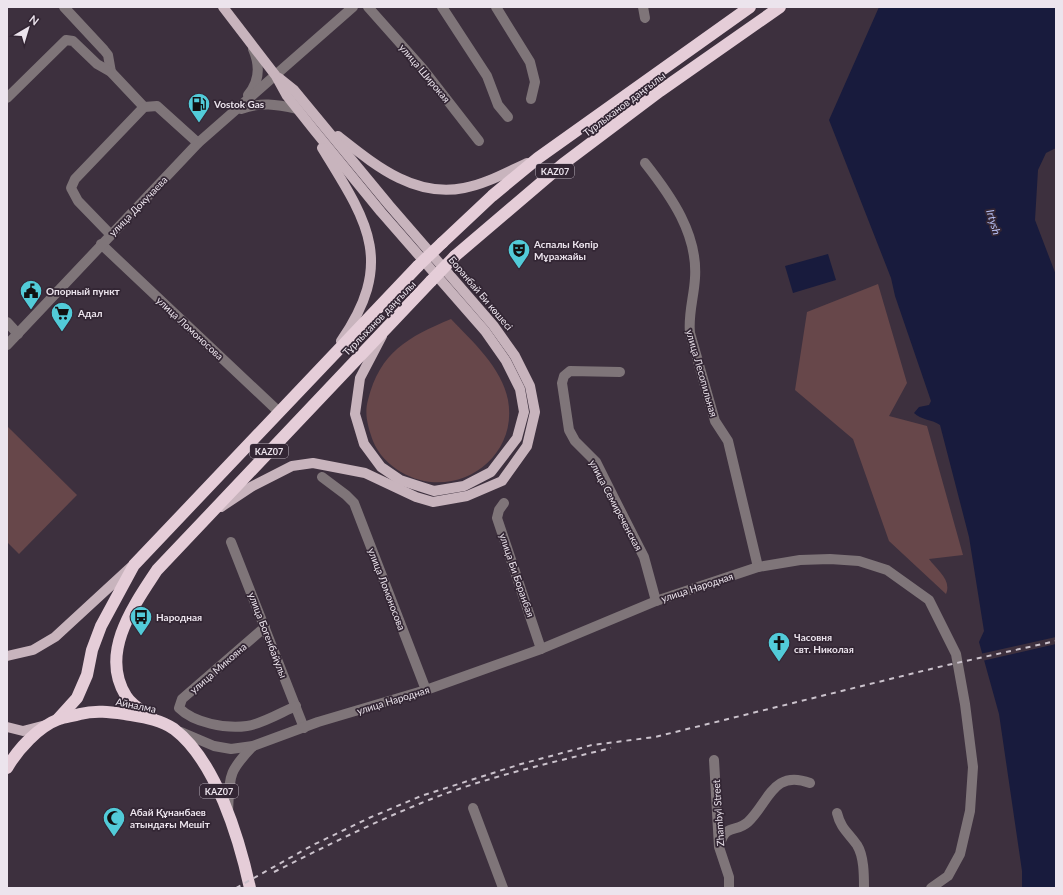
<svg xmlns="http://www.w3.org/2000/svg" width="1063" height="895" font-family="Lato,sans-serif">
<rect width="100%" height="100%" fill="#3d303e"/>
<g fill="#67474a">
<path d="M 878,284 L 907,383 L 889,416 L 927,426 L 963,555 L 929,559 C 937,570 952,580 946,594 L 889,541 L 853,439 L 795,390 L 807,312 Z"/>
<path d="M 451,319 C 472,341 502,368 508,400 C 519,460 453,503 401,472 C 389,465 378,454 373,441 C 368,427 364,414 368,400 C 380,352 408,337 451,319 Z"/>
<path d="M 8,427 L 77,495 L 19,554 L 7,542 Z"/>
</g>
<g fill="#181b3d">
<path d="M 879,7 L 1056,7 L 1056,148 L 1046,153 L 1038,170 L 1035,220 L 1056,275 L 1056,888 L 1022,888 L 1022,871 L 999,714 L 979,642 L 984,631 L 969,537 L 940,425 C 931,419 921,420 914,413 L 919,407 L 929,405 L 931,401 L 895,296 L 891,278 L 829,120 Z"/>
<path d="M 828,254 L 836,280 L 793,293 L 785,266 Z"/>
</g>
<path fill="#3d303e" d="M 1056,637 L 1056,644 L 982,661 L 980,654 Z"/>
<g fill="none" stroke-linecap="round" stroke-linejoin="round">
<g stroke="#7f7579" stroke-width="10">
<path d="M 64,7 L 104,50 L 108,55 L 111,72"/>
<path d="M 368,7 L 423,69 L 479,141"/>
<path d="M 442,7 L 487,76 L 498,105 L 508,117"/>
<path d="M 496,7 L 530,62 L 535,82 L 531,99"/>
<path d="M 643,7 L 645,18"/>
<path d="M 248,95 C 260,81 260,65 253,49"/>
<path d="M 7,98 L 66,40 L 73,41 L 97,64 L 111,72 L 144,107"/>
<path d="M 241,109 C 260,102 276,104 297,109"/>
<path d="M 645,163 C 671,196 698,234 695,278 C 694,297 688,314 690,333 L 715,421 L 728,441 L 758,567"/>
<path d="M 110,234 L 78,201 L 71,188 L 75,179 L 144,107 L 157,106 L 198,143"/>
<path d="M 101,244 L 279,412"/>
<path d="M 7,322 L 18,334"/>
<path d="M 7,345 L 198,143 L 353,7"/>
<path d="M 620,372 L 570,371 L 564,376 L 562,383 L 569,430 L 575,441 L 596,462 L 615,500 L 644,557 L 656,601"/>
<path d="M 322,477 L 346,495 L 354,503 L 426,690"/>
<path d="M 504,503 L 499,510 L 497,518 L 541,649"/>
<path d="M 231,542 L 304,728"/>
<path d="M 265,627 L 182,699 L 179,708 C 194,723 226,729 247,726 C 262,724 282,712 296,706"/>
<path d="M 181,732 L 214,746 L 231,749 L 253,746 L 318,722 L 426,690 L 541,649 L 656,601 L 758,567 L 800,560 L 830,559 L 859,561 L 887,570 L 929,600 L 956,654 L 965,704 L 973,767 L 970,811 L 960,854 L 948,876 L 931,888"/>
<path d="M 714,760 L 719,847 L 729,877 L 729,888"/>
<path d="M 473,808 L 503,888"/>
<path d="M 228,812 C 230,776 227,773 253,746"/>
<path d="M 837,813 C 841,829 848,832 857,845 C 864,856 864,875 864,888"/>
<path d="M 720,844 C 726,823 736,833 748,822 C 769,802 773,769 810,783"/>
</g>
<g stroke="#c8b4bd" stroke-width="10">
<path d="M 223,7 L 276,76 L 287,96 L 314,130 L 381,212 L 485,331 L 506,361 L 520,389 L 524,412 L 517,438 L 491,472 L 464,486 L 434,491 L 400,480 L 381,467 L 364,444 L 355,414 L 360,378 L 382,336"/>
<path d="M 338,136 C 375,165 414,198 464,188 C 486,184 507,172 527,163"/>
<path d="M 322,148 C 367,221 396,261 341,341"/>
<path d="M 221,507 L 251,487 L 292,466 L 313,463 L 365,473 L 416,497 L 433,502 L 467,496 L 502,481 L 527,446 L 535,412 L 530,386 L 515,356 L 493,325 L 389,205 L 294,90 L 279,78"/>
<path d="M 7,656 L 33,650 L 55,637 L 131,567"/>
<path d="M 7,727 L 23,731 L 46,725"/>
</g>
<g stroke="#e5cdd8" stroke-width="12">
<path d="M 442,243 L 492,196 L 538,158 L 750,7"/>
<path d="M 455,256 L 563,164 L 660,91 L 780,7"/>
<path d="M 152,718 C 144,712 131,705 126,696 C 99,653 134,605 157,570 L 431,281"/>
<path d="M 58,719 L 77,698 L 87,675 L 92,650 L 101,626 L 134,565 L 418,266"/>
<path d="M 7,768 C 18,749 38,727 59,719 C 66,717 73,716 80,714 C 95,710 110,712 125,714 C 142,717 160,719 174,729 C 216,761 239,838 250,888"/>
</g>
<g stroke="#cbc2cc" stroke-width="2" stroke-dasharray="5 5" stroke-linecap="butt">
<path d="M 274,872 C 322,848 370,824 419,804 C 481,778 546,764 611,748"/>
<path d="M 236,888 L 313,845 L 369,818 L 421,796 L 521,764 L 592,745 L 655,737 L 943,666 L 1056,641"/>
</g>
<g stroke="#e5cdd8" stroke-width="12">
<path d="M 418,266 L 442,243"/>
<path d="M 431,281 L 455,256"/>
</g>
</g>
<defs>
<g id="fuel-pin" transform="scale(1.15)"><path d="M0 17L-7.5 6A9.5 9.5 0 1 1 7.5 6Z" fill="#52cbd8" stroke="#332634"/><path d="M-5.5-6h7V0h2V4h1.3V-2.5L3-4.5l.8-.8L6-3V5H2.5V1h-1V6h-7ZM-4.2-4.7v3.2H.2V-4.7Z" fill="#111"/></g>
<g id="theatre-pin" transform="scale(1.15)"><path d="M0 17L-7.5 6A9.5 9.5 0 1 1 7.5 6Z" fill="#52cbd8" stroke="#332634"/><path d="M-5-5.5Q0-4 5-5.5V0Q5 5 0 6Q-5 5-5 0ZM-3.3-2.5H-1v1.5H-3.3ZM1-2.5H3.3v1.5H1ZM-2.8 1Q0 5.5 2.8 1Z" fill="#111"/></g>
<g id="civic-pin" transform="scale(1.15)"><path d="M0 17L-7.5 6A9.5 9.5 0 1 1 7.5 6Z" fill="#52cbd8" stroke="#332634"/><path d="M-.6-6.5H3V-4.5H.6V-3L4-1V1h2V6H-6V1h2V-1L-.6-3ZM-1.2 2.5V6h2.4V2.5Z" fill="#111"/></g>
<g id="supermarket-pin" transform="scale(1.15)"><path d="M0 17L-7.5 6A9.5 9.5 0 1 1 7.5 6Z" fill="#52cbd8" stroke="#332634"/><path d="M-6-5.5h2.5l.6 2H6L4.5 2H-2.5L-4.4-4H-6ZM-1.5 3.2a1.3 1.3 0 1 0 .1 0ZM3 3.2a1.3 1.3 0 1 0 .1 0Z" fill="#111"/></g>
<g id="bus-pin" transform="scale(1.15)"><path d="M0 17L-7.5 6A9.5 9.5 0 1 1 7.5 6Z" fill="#52cbd8" stroke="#332634"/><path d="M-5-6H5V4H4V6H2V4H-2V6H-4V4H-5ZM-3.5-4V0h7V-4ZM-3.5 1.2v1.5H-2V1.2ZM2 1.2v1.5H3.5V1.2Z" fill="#111"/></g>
<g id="church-pin" transform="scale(1.15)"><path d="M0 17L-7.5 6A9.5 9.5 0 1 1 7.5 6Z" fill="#52cbd8" stroke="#332634"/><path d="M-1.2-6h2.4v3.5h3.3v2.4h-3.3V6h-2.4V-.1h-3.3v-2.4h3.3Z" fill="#111"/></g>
<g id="mosque-pin" transform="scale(1.15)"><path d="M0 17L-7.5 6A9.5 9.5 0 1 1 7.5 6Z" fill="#52cbd8" stroke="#332634"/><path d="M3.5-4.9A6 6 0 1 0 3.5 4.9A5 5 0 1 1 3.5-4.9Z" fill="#111"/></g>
</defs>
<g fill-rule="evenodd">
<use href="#fuel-pin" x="199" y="104"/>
<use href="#theatre-pin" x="519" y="250"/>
<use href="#civic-pin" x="31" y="291"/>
<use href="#supermarket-pin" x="62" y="313"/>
<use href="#bus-pin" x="141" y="617"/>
<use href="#church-pin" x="779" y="643"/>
<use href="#mosque-pin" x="114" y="818"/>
</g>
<g text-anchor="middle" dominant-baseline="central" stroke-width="3.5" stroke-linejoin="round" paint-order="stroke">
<g fill="#332634" stroke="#b4abb6" stroke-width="1">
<rect x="536" y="164" width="38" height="14" rx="3"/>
<rect x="250" y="444" width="38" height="14" rx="3"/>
<rect x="200" y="784" width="38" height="14" rx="3"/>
</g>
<g font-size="9" font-weight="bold" fill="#ece4ed">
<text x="555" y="171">KAZ07</text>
<text x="269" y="451">KAZ07</text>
<text x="219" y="791">KAZ07</text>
</g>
<g font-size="10" fill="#ece4ed" stroke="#332634">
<text transform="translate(425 73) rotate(50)">улица Широкая</text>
<text transform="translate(624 104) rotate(-37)">Тұрлыханов даңғылы</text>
<text transform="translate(138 206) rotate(-46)">улица Докучаева</text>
<text transform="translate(481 293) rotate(50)">Боранбай Би көшесі</text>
<text transform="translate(379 318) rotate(-46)">Тұрлыханов даңғылы</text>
<text transform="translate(190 328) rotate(43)">улица Ломоносова</text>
<text transform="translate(702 373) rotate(74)">улица Лесопильная</text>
<text transform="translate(616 505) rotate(62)">улица Семиреченская</text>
<text transform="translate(517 575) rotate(71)">улица Би Боранбая</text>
<text transform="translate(697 587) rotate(-18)">улица Народная</text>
<text transform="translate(387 589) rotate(69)">улица Ломоносова</text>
<text transform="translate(268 635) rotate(69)">улица Богенбайулы</text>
<text transform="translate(218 668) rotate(-41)">улица Микояна</text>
<text transform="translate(393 700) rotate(-17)">улица Народная</text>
<text transform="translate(136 705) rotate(11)">Айналма</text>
<text transform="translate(718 813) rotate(-94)">Zhambyl Street</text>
</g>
<g font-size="10" font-weight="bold" fill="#ece4ed" stroke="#332634" text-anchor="start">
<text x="214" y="104">Vostok Gas</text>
<text x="534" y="244">Аспалы Көпір<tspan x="534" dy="12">Мұражайы</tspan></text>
<text x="46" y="291">Опорный пункт</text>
<text x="78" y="313">Адал</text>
<text x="156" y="617">Народная</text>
<text x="794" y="637">Часовня<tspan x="794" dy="12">свт. Николая</tspan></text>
<text x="130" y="812">Абай Құнанбаев<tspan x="130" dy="12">атындағы Мешіт</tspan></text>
</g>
<g font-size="11" font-style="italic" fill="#b8c1f6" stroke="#332634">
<text transform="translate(994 222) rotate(74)">Irtysh</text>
</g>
</g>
<rect width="1063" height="895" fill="none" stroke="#ece4ed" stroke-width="16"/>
<g transform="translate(28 28) rotate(38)" stroke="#332634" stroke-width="3" paint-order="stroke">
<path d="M0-3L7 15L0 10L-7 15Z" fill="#ece4ed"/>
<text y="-6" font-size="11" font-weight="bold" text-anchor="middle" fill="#ece4ed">N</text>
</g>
</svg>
